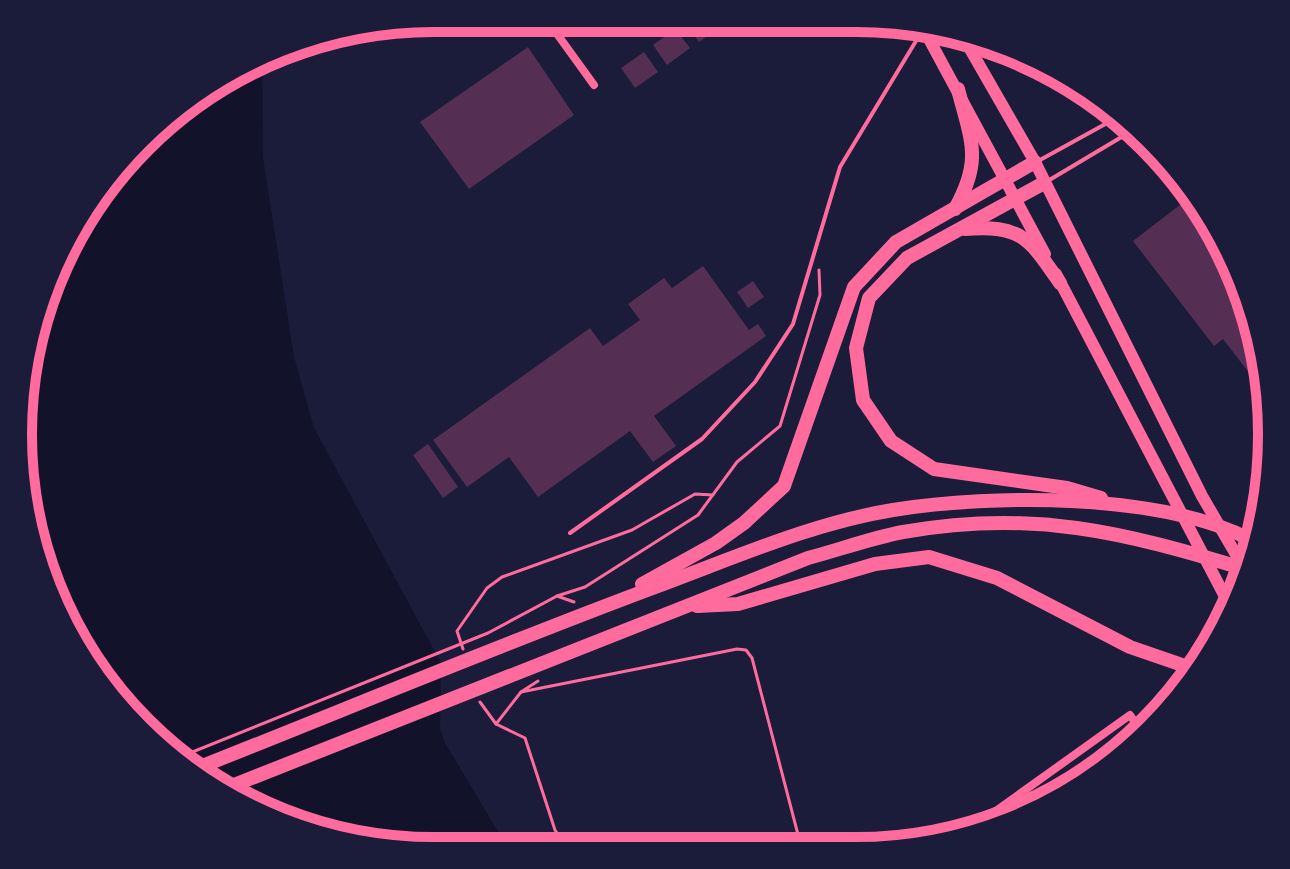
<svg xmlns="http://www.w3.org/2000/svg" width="1290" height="869" font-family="Barlow,sans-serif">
<rect width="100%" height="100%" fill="#1b1b3a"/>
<path fill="#12122b" d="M 262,59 L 263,158 L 294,357 L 314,428 L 441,663 L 440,728 L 445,743 L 506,845 L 354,843 L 250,808 L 140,729 L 74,642 L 35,541 L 24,383 L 50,276 L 104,181 L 203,88 Z"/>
<g fill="#542f53">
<path d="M 685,22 L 720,22 L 722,25 L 699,42 Z"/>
<path d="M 675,29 L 690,48 L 667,65 L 653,45 Z"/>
<path d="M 528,47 L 574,115 L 469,189 L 420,122 Z"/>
<path d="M 644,52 L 658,72 L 635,88 L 621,68 Z"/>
<path d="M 1189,198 L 1240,275 L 1264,392 L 1223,339 L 1214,346 L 1133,241 Z"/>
<path d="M 703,266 L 749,330 L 758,324 L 766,336 L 654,416 L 676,446 L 653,462 L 630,431 L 538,497 L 509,457 L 467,487 L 433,440 L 590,328 L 603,346 L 640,320 L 628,304 L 664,278 L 672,288 Z"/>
<path d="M 753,281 L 764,297 L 748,308 L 737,292 Z"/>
<path d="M 428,444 L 458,487 L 443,498 L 413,455 Z"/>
</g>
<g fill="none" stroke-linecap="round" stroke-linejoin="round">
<g stroke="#ff6b9d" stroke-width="3">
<path d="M 557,596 L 585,587 L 698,515 L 737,462 L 780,426 L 820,295 L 819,270"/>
<path d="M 463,649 L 457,631 L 487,588 L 502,577 L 632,530 L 695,494 L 713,495"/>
<path d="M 521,692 L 737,649 L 746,650 L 752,658 L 802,850"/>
<path d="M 480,702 L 496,724 L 525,738 L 555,830 L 565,846"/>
<path d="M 496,724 L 521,692 L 538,681"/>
<path d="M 180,757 L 488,633 L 557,596 L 574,602"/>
</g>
<g stroke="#ff6b9d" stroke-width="4">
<path d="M 1040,160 L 1118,117"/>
<path d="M 1046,182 L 1135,129"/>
<path d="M 570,533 L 702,439 L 755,382 L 793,324 L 840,167 L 922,31"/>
</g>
<g stroke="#ff6b9d" stroke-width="8">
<path d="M 547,20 L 594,85"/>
<path d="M 972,828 L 1130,715 L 1143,734"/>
</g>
<g stroke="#ff6b9d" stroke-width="12">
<path d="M 922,26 L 1045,254"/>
<path d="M 962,35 L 1035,162 L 1202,496 L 1245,570"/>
<path d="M 1056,274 L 1231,608"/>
</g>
<g stroke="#ff6b9d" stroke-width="14">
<path d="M 1044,183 L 907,258 L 869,298 L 856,348 L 863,400 L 891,441 L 934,469 L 1067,488 L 1101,498"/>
<path d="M 955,209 C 983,159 971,141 958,89"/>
<path d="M 965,229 C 1022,225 1029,238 1060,283"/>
<path d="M 642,584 L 716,543 L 744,523 L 784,486 L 854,287 L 896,242 L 1035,162"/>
<path d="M 697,606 L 738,604 L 875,564 L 929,557 L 997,578 L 1130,647 L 1191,668"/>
<path d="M 195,769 C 349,708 502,644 658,586 C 734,558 812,523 893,510 C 993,494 1161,493 1251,540"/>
<path d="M 224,789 L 808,558 C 839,550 871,538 903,532 C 1032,509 1123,532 1245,569"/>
</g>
</g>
<path d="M0 0H1290V869H0ZM434 32H856A402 402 0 0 1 1258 434V435A402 402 0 0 1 856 837H434A402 402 0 0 1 32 435V434A402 402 0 0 1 434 32Z" fill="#1b1b3a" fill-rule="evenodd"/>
<path fill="none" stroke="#ff6b9d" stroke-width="10" d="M434 32H856A402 402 0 0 1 1258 434V435A402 402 0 0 1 856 837H434A402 402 0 0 1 32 435V434A402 402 0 0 1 434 32Z"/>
</svg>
